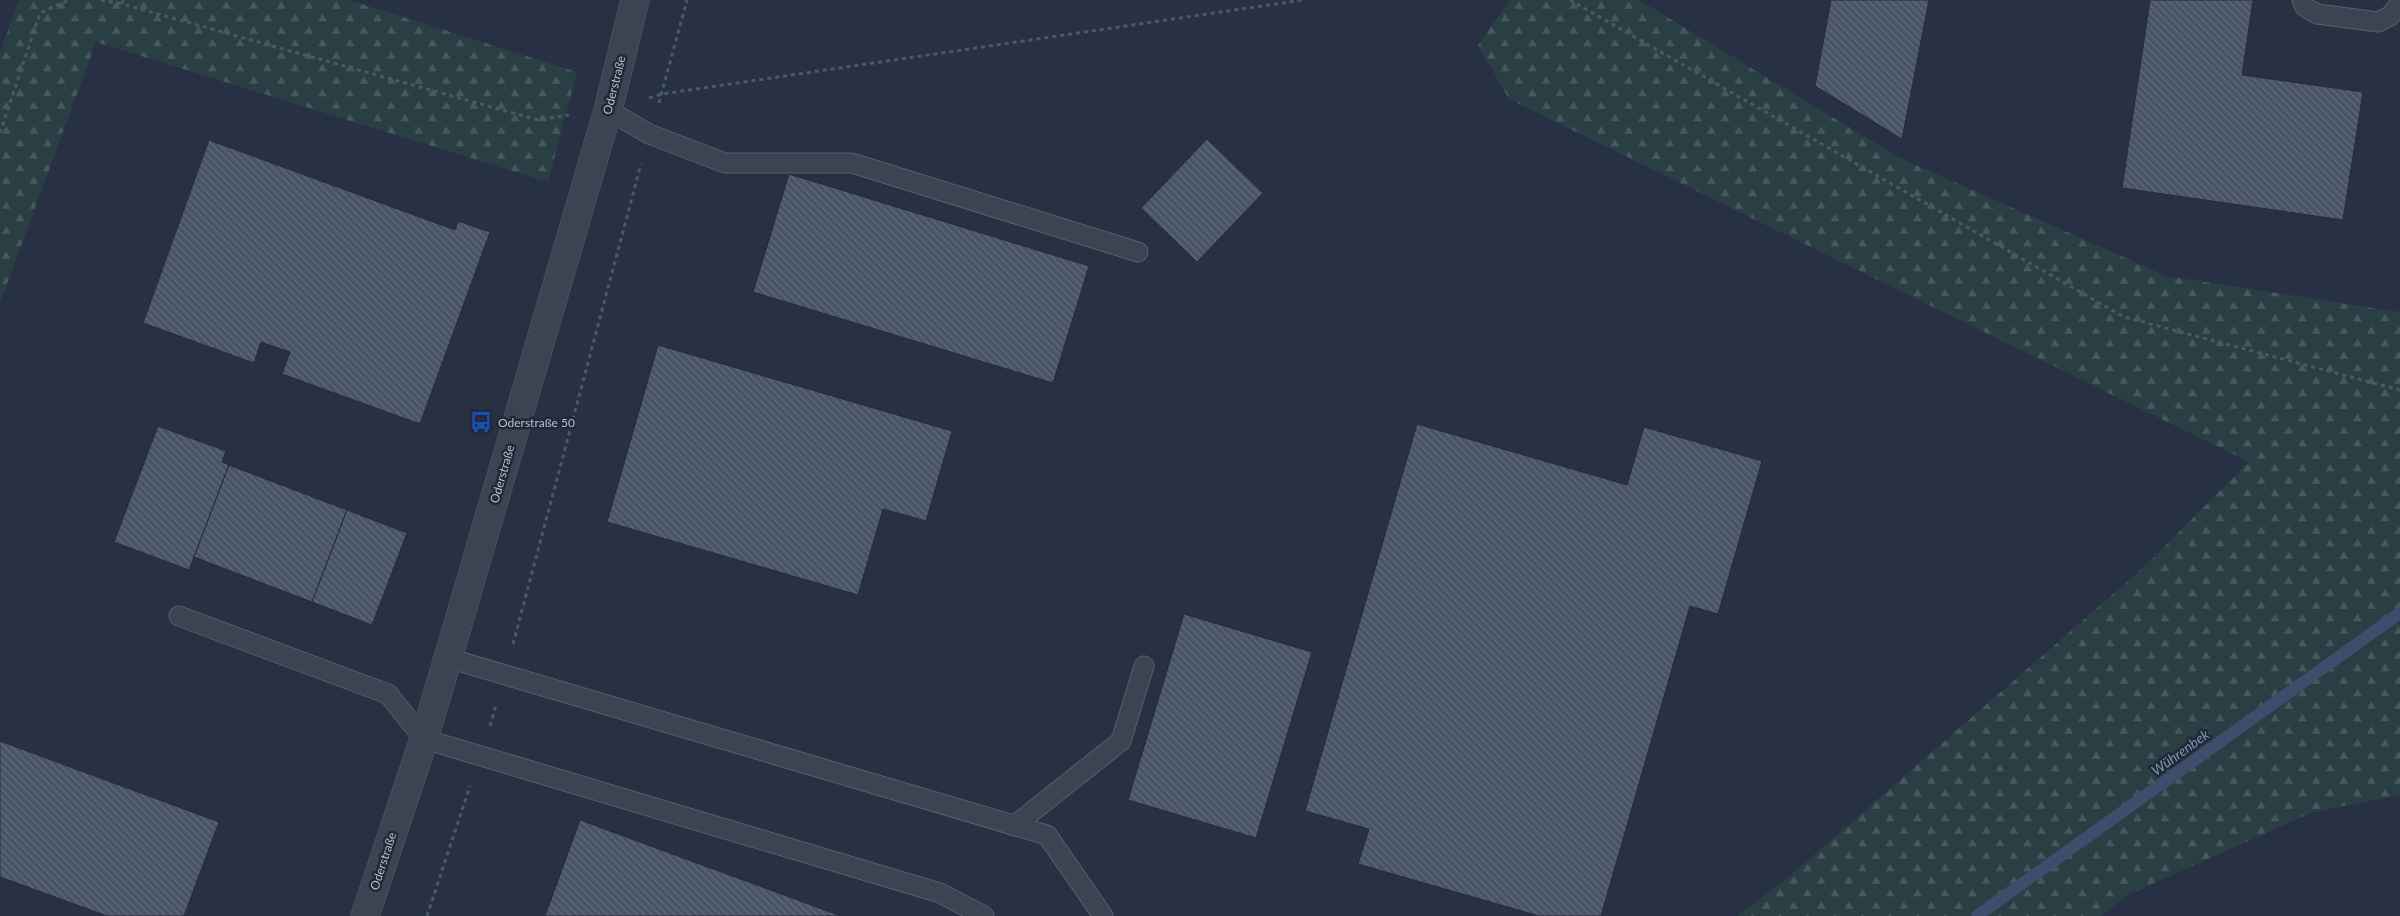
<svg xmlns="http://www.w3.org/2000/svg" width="2400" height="916" font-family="Lato,sans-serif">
<defs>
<pattern id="forest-firs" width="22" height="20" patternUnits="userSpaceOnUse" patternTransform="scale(1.25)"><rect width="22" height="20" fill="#2a3f44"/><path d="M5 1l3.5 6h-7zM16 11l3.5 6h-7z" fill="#47595e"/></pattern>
<pattern id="building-back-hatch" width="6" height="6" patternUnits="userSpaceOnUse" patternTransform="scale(1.25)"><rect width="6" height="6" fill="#495367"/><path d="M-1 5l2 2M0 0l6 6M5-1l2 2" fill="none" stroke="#616a7c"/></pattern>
</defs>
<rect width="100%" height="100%" fill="#283143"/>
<g fill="url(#forest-firs)">
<path d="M 19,0 L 349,0 L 577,72 L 548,182 L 96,42 L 0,303 L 0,52 Z"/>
<path d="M 1510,0 L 1639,0 L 1898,157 L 2166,276 L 2400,312 L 2400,795 L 2313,812 L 2130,894 L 2100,916 L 1737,916 L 1792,874 L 2143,568 L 2249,462 L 1509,99 L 1478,45 Z"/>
</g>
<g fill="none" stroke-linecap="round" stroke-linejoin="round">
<path stroke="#3e4d6b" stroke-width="12" d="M 1977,916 L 2400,613"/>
</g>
<g fill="url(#building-back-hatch)" stroke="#232b3a">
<path d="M 1831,0 L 1929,0 L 1902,139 L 1815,86 Z"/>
<path d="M 2150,0 L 2253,0 L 2242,75 L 2363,92 L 2343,220 L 2122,188 Z"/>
<path d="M 1207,139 L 1263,193 L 1197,262 L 1141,208 Z"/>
<path d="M 209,140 L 455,230 L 458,221 L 490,232 L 420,424 L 282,374 L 290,352 L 261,342 L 254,363 L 143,323 Z"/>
<path d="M 789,174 L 1089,266 L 1053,383 L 753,292 Z"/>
<path d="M 658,345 L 952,431 L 926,521 L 883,509 L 858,595 L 607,522 Z"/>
<path d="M 1417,424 L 1627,485 L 1644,427 L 1762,461 L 1718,614 L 1690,606 L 1601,916 L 1539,916 L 1358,864 L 1369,829 L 1305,811 Z"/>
<path d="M 158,426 L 226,451 L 222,462 L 229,465 L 189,570 L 114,542 Z"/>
<path d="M 229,465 L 347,510 L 312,602 L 194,557 Z"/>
<path d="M 347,510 L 407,533 L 372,625 L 312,602 Z"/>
<path d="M 1184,614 L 1312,652 L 1256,838 L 1128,800 Z"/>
<path d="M 0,741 L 219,822 L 184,916 L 107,916 L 0,877 Z"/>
<path d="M 580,820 L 841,916 L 545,916 Z"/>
</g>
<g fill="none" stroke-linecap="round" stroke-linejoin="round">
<g stroke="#575f6d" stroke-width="21">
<g id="lane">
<path d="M 2302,0 L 2305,7 L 2317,14 L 2378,22 L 2390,16 L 2400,4"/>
<path d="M 608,110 L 649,134 L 725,163 L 852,163 L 1138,252"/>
<path d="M 179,616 L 388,694 L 424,739 L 940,893 L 984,916"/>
<path d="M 448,658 L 1047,835 L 1103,916"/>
<path d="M 1014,826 L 1121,741 L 1144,666"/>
</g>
</g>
<g stroke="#575f6d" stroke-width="29">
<path id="street" d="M 365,916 L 424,739 L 448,658 L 608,110 L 635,0"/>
</g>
<g stroke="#485c60" stroke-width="3" stroke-dasharray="4 4" stroke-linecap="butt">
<path d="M 101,0 L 122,4"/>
<path d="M 123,0 L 122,4 L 538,120 L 569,115"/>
<path d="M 1570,0 L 2124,317 L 2400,390"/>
<path d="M 649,98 L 662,94 L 1303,0"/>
<path d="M 659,103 L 687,0"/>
<path d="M 0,133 L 40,13 L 69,0"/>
<path d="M 513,644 L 641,164"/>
<path d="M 490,726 L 496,705"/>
<path d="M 427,916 L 470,786"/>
</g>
<use href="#lane" stroke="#3c4452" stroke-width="19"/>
<use href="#street" stroke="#3c4452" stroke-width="28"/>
</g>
<defs>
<g id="bus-bare" transform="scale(1.725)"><path d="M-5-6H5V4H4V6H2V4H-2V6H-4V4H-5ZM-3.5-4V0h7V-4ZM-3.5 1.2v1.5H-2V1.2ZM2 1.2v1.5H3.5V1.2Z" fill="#1a4fb4" stroke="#212938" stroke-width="2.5" paint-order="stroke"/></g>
</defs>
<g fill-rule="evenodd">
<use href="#bus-bare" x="481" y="422"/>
</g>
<g text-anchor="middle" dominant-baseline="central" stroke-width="5" stroke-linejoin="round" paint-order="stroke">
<g font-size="12" fill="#b9bfcc" stroke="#212938">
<text transform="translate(614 85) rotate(-76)">Oderstraße</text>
<text transform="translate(502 474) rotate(-74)">Oderstraße</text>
<text transform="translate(383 861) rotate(-72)">Oderstraße</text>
</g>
<g font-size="12" fill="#b9bfcc" stroke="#212938" text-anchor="start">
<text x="498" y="422">Oderstraße 50</text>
</g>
<g font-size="14" font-style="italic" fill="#8293b2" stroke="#212938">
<text transform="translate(2180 752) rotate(-36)">Wührenbek</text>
</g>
</g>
</svg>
